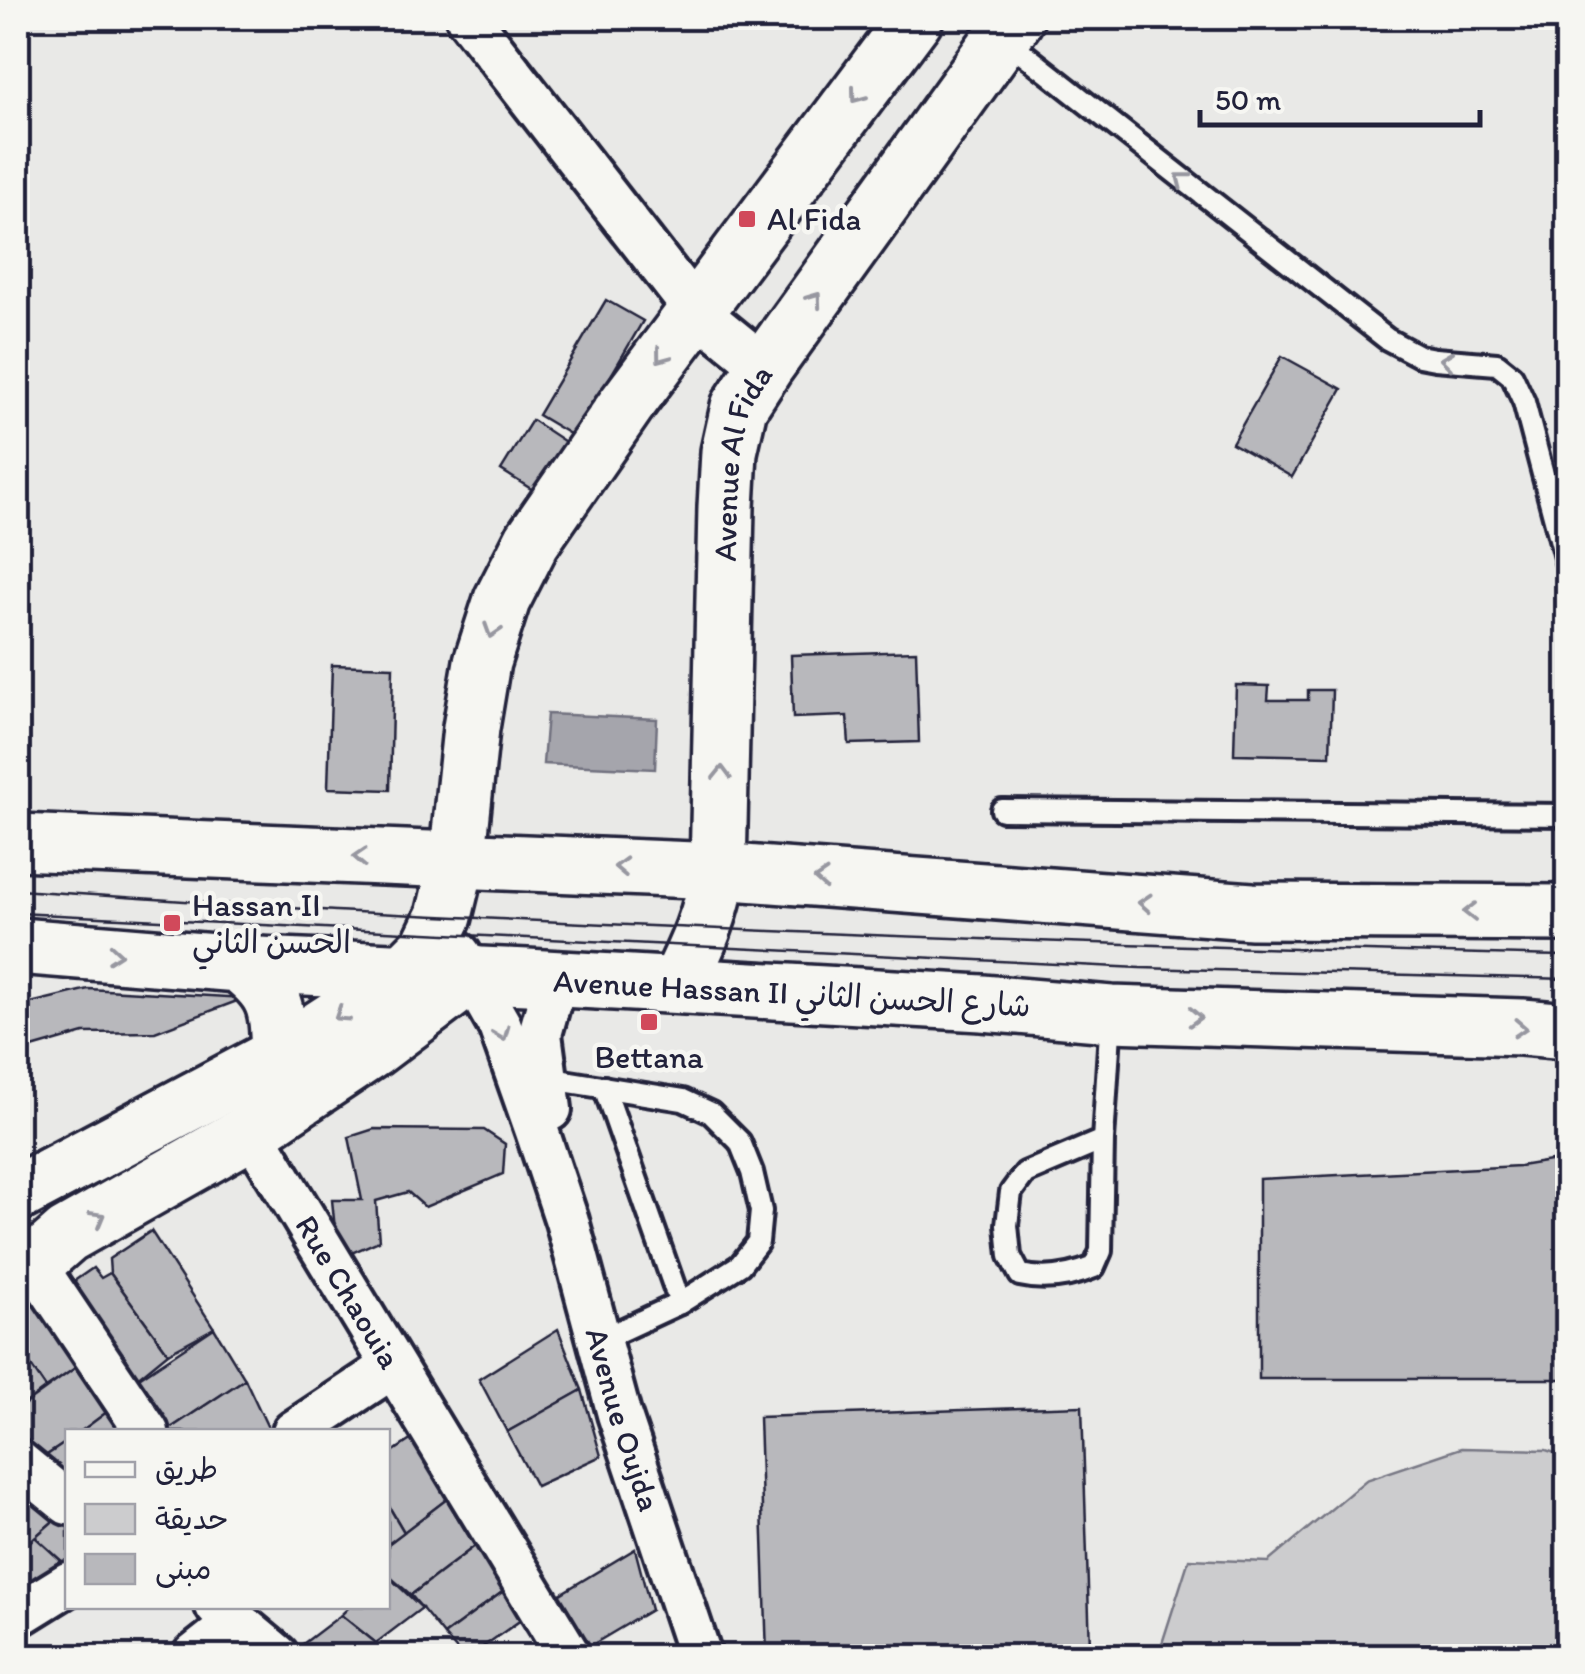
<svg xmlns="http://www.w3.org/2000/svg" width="1585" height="1674" font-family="Itim,'Playpen Sans Arabic',sans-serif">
<rect width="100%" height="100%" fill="#e9e9e7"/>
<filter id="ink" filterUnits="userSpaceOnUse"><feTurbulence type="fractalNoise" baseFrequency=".01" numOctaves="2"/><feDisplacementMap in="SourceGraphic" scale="20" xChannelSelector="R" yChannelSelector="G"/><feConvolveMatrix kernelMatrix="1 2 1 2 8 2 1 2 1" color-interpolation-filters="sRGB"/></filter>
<g filter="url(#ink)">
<path fill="#ccccce" stroke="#777784" stroke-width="2.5" d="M 1461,1448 L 1546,1450 L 1567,1457 L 1567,1656 L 1158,1656 L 1189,1559 L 1268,1562 L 1366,1480 Z"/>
<path fill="#a5a5ac" stroke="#71717f" stroke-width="2.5" d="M 547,714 L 657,719 L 655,769 L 543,764 Z"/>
<g fill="#b8b8bc" stroke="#22223b" stroke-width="2.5">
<path d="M 606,300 L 643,321 L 575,437 L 538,415 Z"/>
<path d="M 1282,356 L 1342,389 L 1292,477 L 1232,443 Z"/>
<path d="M 532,420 L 567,443 L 536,492 L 501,470 Z"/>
<path d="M 916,651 L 919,742 L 849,744 L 847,716 L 793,718 L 791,655 Z"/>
<path d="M 332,665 L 393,667 L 390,790 L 328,788 Z"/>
<path d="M 1236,685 L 1269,686 L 1268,700 L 1308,700 L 1308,690 L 1332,690 L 1330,756 L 1234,754 Z"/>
<path d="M 88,989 L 245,998 L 155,1032 L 84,1033 L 18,1052 L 18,1006 Z"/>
<path d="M 374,1129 L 484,1130 L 505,1144 L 503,1174 L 425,1207 L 408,1192 L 376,1201 L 379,1241 L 338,1259 L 332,1200 L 362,1200 L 349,1137 Z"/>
<path d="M 1568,1158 L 1568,1379 L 1259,1379 L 1259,1179 L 1520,1166 Z"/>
<path d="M 151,1231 L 214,1328 L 168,1353 L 110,1273 L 109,1259 Z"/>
<path d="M 93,1268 L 101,1278 L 110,1273 L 168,1353 L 130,1384 L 61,1290 Z"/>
<path d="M 49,1295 L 86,1361 L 46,1388 L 18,1347 L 18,1311 Z"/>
<path d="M 214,1328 L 245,1379 L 165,1432 L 130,1384 Z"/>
<path d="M 558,1329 L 582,1390 L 507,1432 L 479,1379 Z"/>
<path d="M 18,1347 L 46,1388 L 18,1409 Z"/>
<path d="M 93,1355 L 123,1400 L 80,1432 L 68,1432 L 68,1441 L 38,1461 L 18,1444 L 18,1409 Z"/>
<path d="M 245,1379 L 270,1432 L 165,1432 Z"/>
<path d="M 582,1390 L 601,1456 L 536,1486 L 507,1432 Z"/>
<path d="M 123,1400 L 140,1432 L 80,1432 Z"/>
<path d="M 1082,1406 L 1090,1647 L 767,1656 L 759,1417 Z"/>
<path d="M 415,1437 L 447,1499 L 404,1532 L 388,1505 L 388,1455 Z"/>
<path d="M 68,1441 L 68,1488 L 38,1461 Z"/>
<path d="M 18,1482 L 59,1516 L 18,1552 Z"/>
<path d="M 447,1499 L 475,1546 L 411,1595 L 388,1575 L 388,1544 Z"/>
<path d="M 388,1505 L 404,1532 L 388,1544 Z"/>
<path d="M 59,1516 L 68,1522 L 68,1567 L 35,1537 Z"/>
<path d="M 35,1537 L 68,1567 L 38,1590 L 18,1562 L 18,1552 Z"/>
<path d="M 475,1546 L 509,1587 L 444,1635 L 411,1595 Z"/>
<path d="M 635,1549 L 651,1610 L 580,1652 L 552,1599 Z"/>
<path d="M 388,1576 L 422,1608 L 376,1643 L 341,1615 L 350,1606 L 388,1606 Z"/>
<path d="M 509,1587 L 525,1617 L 470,1656 L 462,1656 L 444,1635 Z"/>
<path d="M 341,1615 L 376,1643 L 360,1656 L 295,1656 L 291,1653 Z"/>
</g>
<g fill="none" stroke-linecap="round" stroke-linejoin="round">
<g stroke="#22223b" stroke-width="28">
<g id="service">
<path d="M 1005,39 L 1387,339 L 1419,356 L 1435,359 L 1497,364 L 1512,376 L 1524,402 L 1568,569"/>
<path d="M 1002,810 L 1568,815"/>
<path d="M 545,1078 L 683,1100 L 711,1113 L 740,1142 L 752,1172 L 761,1211 L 758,1242 L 740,1265 L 680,1303 L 598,1341"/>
<path d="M 604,1087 L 680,1303"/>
<path d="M 1103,1140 L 1025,1173 L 1011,1192 L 1007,1225 L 1010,1256 L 1020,1275 C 1046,1281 1070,1277 1094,1267 L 1101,1251 L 1103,1140 L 1111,1016"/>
</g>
</g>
<g stroke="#22223b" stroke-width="50">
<g id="minor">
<path d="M 468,18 L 696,311 L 765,367"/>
<path id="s1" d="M 459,954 L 500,1026 L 537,1131 L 567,1221 L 619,1414 L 700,1656"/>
<path d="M 550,1109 L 540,1034 L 549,1002 L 560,980"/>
<path id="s2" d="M 251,1131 L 569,1656"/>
<path d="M 34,1264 L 147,1432"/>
<path d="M 294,1432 L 392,1367"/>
<path d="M 18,1462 L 68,1503"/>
<path d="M 217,1606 L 277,1656"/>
<path d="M 18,1615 L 68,1584"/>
<path d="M 194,1656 L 237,1622"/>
</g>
</g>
<g stroke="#22223b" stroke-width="62">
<g id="secondary">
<path id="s3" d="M 678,985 C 696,949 713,912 718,871 L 726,507 L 729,452 L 739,407 L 765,367 L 1016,18"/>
<path d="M 18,1193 L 279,1055 L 376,992 L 405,971 L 429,947 L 444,916 L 457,862 L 471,728 L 482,662 L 502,600 L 532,541 L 626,405 L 915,18"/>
<path d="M 18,1272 L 34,1264 L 67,1235 L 251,1131 L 372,1050 L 473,974"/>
</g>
</g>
<g stroke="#22223b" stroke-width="62">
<g id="trunk">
<path d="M 18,842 L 718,871 L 1252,911 L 1568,913"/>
<path d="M 18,946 L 239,964 L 527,977 L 982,1003 L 1111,1014 L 1522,1027 L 1568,1031"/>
<path d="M 239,964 C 278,995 277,1007 279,1055"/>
</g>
</g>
<use href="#service" stroke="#f6f6f2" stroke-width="20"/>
<use href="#minor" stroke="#f6f6f2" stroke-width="42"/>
<use href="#secondary" stroke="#f6f6f2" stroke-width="55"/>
<use href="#trunk" stroke="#f6f6f2" stroke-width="55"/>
<g stroke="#22223b" stroke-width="2.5">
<path d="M 18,890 C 124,896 230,905 336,911 C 746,932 1157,947 1568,956"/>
<path d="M 18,913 L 1140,968 L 1568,979"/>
</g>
</g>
<defs><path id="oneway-chevron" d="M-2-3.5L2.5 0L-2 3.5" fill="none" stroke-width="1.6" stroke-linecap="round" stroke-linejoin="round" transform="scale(2.5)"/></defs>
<g stroke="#9797a0">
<use href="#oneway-chevron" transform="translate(857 96) rotate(127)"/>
<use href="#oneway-chevron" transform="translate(1182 179) rotate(-142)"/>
<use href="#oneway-chevron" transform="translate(815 299) rotate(-54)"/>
<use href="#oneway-chevron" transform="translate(662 356) rotate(127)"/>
<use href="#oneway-chevron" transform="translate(1447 360) rotate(-173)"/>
<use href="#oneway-chevron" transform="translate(492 631) rotate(108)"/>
<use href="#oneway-chevron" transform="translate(722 773) rotate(-89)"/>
<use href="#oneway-chevron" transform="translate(360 857) rotate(-177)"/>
<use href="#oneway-chevron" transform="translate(621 867) rotate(-178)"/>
<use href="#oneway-chevron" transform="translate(821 879) rotate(-176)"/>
<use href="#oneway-chevron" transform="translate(1145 903) rotate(-176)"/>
<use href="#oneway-chevron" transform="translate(1470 912) rotate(-180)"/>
<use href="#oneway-chevron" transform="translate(115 954) rotate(5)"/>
<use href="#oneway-chevron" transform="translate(341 1015) rotate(147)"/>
<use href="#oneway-chevron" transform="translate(1195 1017) rotate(2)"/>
<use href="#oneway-chevron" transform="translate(1520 1028) rotate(3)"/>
<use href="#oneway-chevron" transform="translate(502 1034) rotate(69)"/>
<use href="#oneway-chevron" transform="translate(98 1218) rotate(-30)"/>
</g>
</g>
<g fill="#d1495b" stroke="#f6f6f2" stroke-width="4">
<rect x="737" y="209" width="20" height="20" rx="5"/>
<rect x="162" y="913" width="20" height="20" rx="5"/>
<rect x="639" y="1012" width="20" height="20" rx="5"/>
</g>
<g text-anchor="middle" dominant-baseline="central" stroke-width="9" stroke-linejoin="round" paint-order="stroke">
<g font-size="32" fill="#22223b" stroke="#f6f6f2" text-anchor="start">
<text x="767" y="219">Al Fida</text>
<text x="192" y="905">Hassan II<tspan x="192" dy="37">الحسن الثاني</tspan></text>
<text x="649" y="1057" text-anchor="middle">Bettana</text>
</g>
<g font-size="32" fill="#22223b" stroke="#f6f6f2">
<text stroke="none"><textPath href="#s3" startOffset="532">Avenue Al Fida</textPath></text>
<text transform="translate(792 993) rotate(3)">Avenue Hassan II شارع الحسن الثاني</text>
<text stroke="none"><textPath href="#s2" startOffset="188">Rue Chaouia</textPath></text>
<text stroke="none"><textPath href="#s1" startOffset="495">Avenue Oujda</textPath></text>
</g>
</g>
<rect width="1585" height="1674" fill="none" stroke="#f6f6f2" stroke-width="60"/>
<rect x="30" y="30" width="1525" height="1614" fill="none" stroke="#22223b" stroke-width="4" filter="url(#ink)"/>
<rect x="65" y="1429" width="325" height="180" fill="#f6f6f2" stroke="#a1a1a9" stroke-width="2.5"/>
<rect x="85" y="1462" width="50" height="15" fill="#f6f6f2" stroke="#a1a1a9" stroke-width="2.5"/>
<text x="155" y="1479" font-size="30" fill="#22223b">طريق</text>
<rect x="85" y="1504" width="50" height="30" fill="#ccccce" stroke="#a1a1a9" stroke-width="2.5"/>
<text x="155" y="1529" font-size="30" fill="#22223b">حديقة</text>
<rect x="85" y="1554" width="50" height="30" fill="#b8b8bc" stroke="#a1a1a9" stroke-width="2.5"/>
<text x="155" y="1579" font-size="30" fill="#22223b">مبنى</text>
<path d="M1200 110v15h280v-15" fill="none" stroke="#22223b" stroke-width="5"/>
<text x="1215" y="110" font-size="30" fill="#22223b" stroke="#f6f6f2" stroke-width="8" paint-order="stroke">50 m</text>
</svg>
